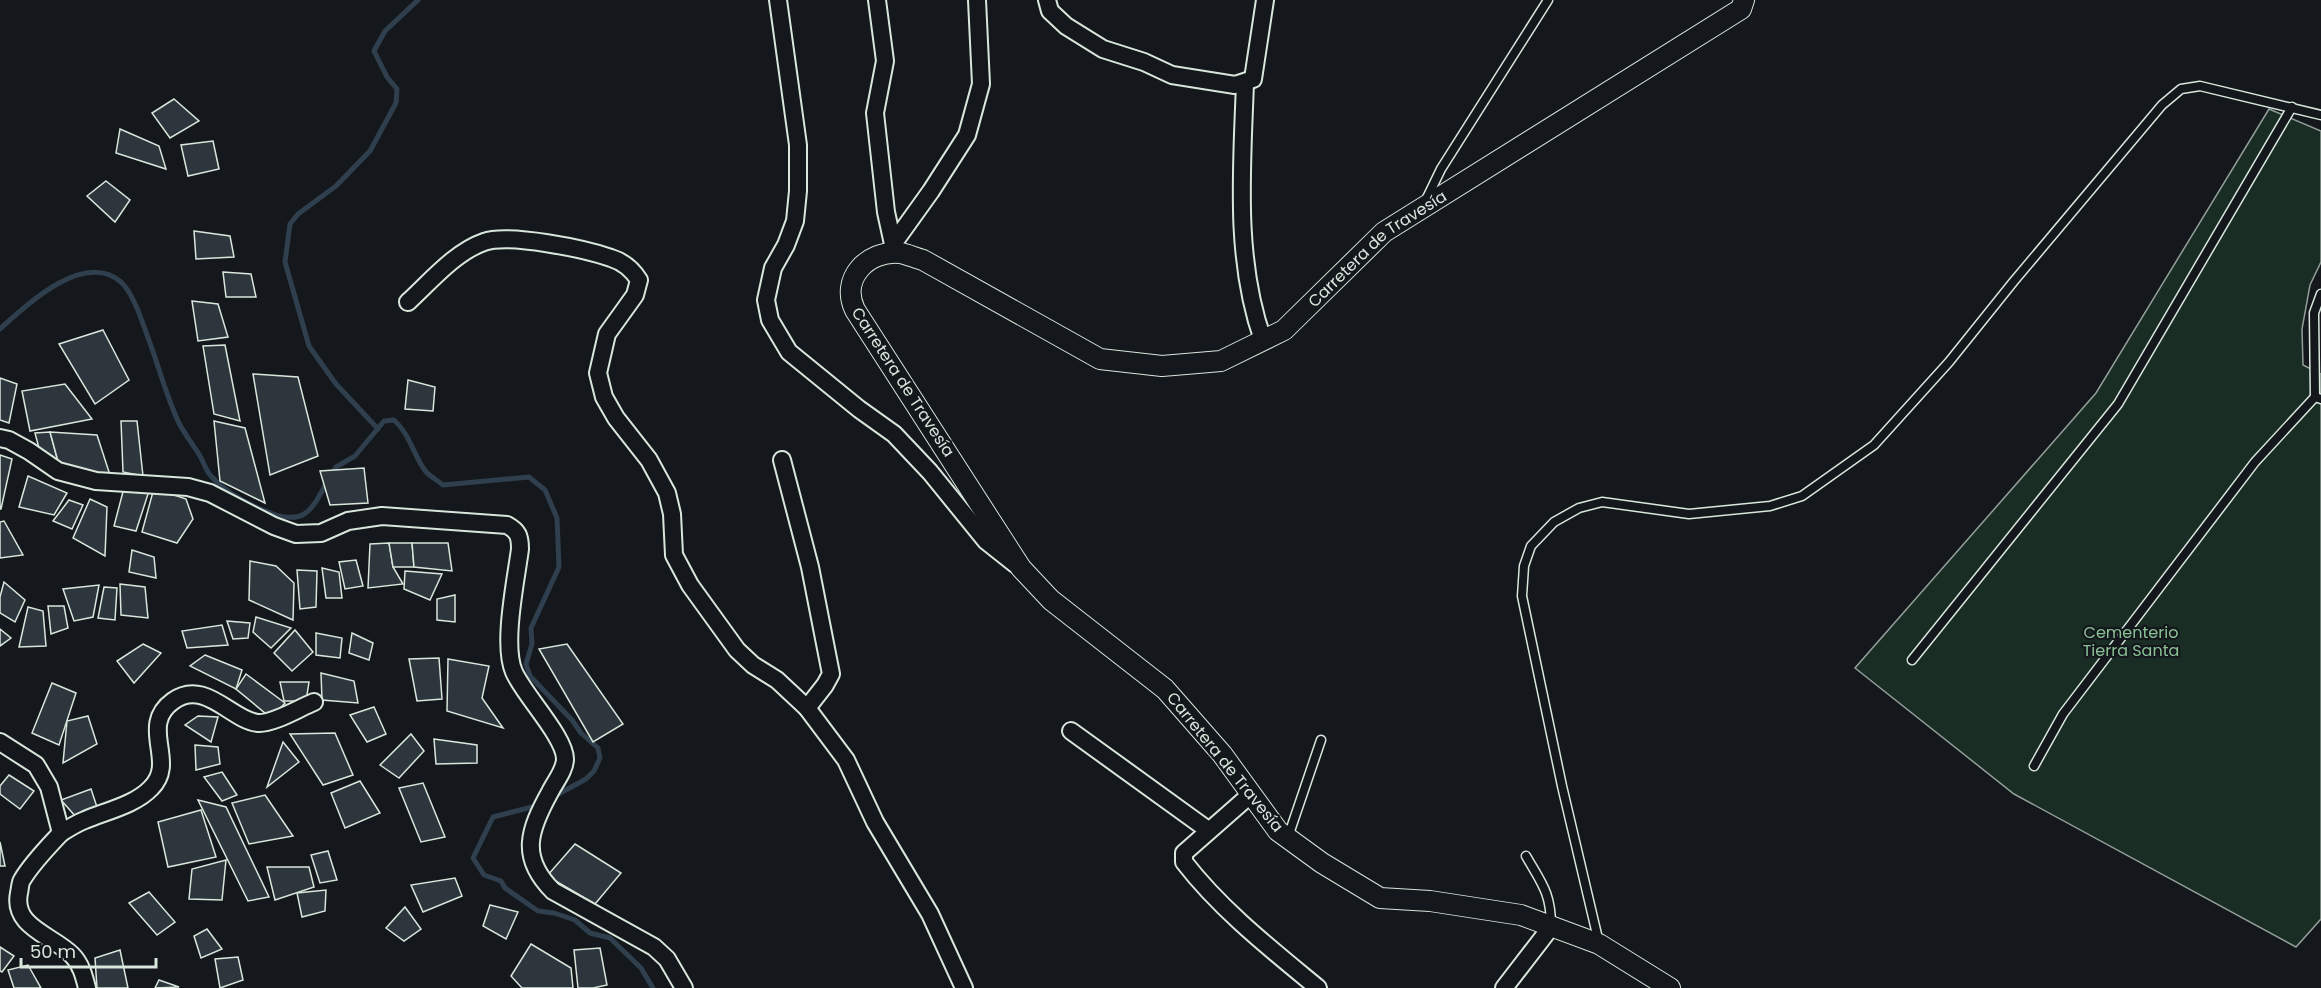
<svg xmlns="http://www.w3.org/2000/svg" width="2321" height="988" font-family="Poppins,sans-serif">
<rect width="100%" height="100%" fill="#14181c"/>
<path fill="#1a2d24" stroke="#939e99" stroke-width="1.5" d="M 2269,109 L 2321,131 L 2321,262 L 2310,285 L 2302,329 L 2303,365 L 2321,374 L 2321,919 L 2296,947 L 2014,794 L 1855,668 L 2096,393 Z"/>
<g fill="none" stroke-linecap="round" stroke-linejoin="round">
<g stroke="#2f3f4d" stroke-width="5">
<path d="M 0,329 C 26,305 84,250 121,282 C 133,293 142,321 147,335 C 158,363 167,400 180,425 C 186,436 194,446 200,456 C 204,463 206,471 211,476 C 226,493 251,506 273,514 C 306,525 312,509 327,482"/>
<path d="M 378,429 L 336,384 L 309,346 L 285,262 L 290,224 L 298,214 L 336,186 L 370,151 L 396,103 L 397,89 L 387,77 L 374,51 L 385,31 L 418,0"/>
<path d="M 332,474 L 336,467 L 355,456 L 384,421 L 394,420 C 411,435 414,458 427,473 C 432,477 438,481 443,485 L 529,477 L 545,490 L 557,518 L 559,567 L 531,628 L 532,644 L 526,664 L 530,676 L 572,720 L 581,733 L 598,748 L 600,758 L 594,771 L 586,779 L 553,797"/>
<path d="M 540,805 L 493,817 L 473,858 L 484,875 L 501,881 L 505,888 L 538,911 L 554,913 L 575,920 L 590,933 L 610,938 L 641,968 L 653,988"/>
</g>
</g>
<g fill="#2c363c" stroke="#d8e6dc" stroke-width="1.5">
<path d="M 174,99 L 199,121 L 170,138 L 152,113 Z"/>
<path d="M 120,129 L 159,146 L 166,169 L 116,153 Z"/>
<path d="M 213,141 L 219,169 L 188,176 L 181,145 Z"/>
<path d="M 106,181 L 130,200 L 115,222 L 87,196 Z"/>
<path d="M 194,231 L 230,236 L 234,257 L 196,259 Z"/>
<path d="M 223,272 L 251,274 L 256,297 L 226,297 Z"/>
<path d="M 192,301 L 218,304 L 228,337 L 198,341 Z"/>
<path d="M 103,330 L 129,380 L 95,404 L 59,344 Z"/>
<path d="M 225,345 L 240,421 L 214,414 L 203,346 Z"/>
<path d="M 253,374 L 298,377 L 318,456 L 270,475 Z"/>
<path d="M 0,378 L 17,384 L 9,423 L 0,420 Z"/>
<path d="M 408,380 L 435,387 L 433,411 L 405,409 Z"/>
<path d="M 65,384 L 92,419 L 30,431 L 22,391 Z"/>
<path d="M 121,421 L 137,421 L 143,476 L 123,472 Z"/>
<path d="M 214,421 L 245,428 L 265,503 L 220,481 Z"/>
<path d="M 50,432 L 59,465 L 41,456 L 35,433 Z"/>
<path d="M 50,432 L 97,435 L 110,475 L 59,465 Z"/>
<path d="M 0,455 L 12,459 L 1,509 L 0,509 Z"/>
<path d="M 364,468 L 368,503 L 330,505 L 320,471 Z"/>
<path d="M 28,476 L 67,493 L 54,515 L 19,507 Z"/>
<path d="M 125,484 L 149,491 L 136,531 L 114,526 Z"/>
<path d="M 154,488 L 186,499 L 193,519 L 177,543 L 142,532 Z"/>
<path d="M 90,499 L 107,507 L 105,556 L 73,538 Z"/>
<path d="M 69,500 L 83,505 L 72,529 L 53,521 Z"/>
<path d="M 4,521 L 23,555 L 0,558 L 0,522 Z"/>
<path d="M 389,543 L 393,567 L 403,584 L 368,588 L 370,544 Z"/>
<path d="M 389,543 L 412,543 L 414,567 L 393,567 Z"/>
<path d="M 412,543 L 448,543 L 452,571 L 414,567 Z"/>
<path d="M 132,550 L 154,557 L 156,578 L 129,572 Z"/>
<path d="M 356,560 L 363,586 L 345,589 L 339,562 Z"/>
<path d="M 250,561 L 276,566 L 294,583 L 293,620 L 249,600 Z"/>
<path d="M 322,568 L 339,572 L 342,598 L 326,598 Z"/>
<path d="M 297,570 L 317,571 L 316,607 L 300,609 Z"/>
<path d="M 405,571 L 442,574 L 430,600 L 404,589 Z"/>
<path d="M 4,582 L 25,600 L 15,622 L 0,613 L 0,597 Z"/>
<path d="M 120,584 L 145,587 L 148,618 L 121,615 Z"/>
<path d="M 99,585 L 93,617 L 74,621 L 63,589 Z"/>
<path d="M 104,587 L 117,588 L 115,620 L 98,618 Z"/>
<path d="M 455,595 L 455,622 L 437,620 L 437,599 Z"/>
<path d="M 48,606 L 64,606 L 68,628 L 51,634 Z"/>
<path d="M 28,607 L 43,611 L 46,646 L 19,647 Z"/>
<path d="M 256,617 L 291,628 L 271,648 L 253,632 Z"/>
<path d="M 227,621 L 250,623 L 248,638 L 233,639 Z"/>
<path d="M 222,625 L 228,645 L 187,648 L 182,631 Z"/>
<path d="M 0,629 L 11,638 L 0,646 Z"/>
<path d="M 295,630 L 313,652 L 292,671 L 274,653 Z"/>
<path d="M 316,633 L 342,638 L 340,658 L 316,655 Z"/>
<path d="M 352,633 L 373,643 L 369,660 L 349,653 Z"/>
<path d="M 143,644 L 161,653 L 134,683 L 117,661 Z"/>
<path d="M 567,644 L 623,724 L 593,742 L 539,649 Z"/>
<path d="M 205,655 L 242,670 L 236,689 L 190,666 Z"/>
<path d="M 439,658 L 442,699 L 417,701 L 409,659 Z"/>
<path d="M 448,659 L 489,666 L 482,698 L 503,728 L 447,711 Z"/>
<path d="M 321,673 L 354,681 L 358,703 L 322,700 Z"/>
<path d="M 246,674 L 285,703 L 271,718 L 236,689 Z"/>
<path d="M 280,682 L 309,682 L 306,701 L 284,701 Z"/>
<path d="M 52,683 L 76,693 L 59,745 L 32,733 Z"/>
<path d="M 374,707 L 386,734 L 367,742 L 350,715 Z"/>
<path d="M 88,716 L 97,744 L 63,763 L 67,721 Z"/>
<path d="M 198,716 L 218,717 L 211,742 L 185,725 Z"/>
<path d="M 335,733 L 353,775 L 323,785 L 290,734 Z"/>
<path d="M 411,734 L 424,751 L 399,778 L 380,765 Z"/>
<path d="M 434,739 L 477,745 L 477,763 L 436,764 Z"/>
<path d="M 283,742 L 299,762 L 267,787 Z"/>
<path d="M 195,745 L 218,747 L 220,764 L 196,770 Z"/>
<path d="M 222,772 L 237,795 L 222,801 L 204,777 Z"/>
<path d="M 9,775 L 34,791 L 20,809 L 0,794 L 0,786 Z"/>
<path d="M 360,781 L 380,813 L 345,828 L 331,793 Z"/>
<path d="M 423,783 L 445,837 L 421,842 L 399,788 Z"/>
<path d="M 91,789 L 98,810 L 77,818 L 61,800 Z"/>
<path d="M 265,795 L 293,836 L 249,844 L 232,803 Z"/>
<path d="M 198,800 L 226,807 L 269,897 L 248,901 Z"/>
<path d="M 201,810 L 216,857 L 168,867 L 158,822 Z"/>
<path d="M 0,842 L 5,866 L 0,866 Z"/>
<path d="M 575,844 L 621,873 L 595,904 L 547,876 Z"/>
<path d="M 328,851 L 337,880 L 320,883 L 311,855 Z"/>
<path d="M 226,860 L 222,900 L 189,899 L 192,869 Z"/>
<path d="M 267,867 L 309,867 L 314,887 L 275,900 Z"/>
<path d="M 455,878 L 462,896 L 423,912 L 411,885 Z"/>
<path d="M 326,890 L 325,911 L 302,917 L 297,893 Z"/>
<path d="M 149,892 L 175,922 L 157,935 L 129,903 Z"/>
<path d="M 490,905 L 518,912 L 506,939 L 483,926 Z"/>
<path d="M 405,907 L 421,929 L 404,941 L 386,928 Z"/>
<path d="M 207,929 L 222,949 L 201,958 L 194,936 Z"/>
<path d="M 531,944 L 571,968 L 573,988 L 522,988 L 511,976 Z"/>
<path d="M 0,947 L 14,956 L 2,972 L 0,971 Z"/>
<path d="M 600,948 L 607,985 L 593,988 L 578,988 L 574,950 Z"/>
<path d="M 120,950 L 128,988 L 97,988 L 95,958 Z"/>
<path d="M 238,957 L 243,980 L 220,988 L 215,959 Z"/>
<path d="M 28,965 L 41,988 L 14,988 L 8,970 Z"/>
<path d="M 159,980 L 179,987 L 155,988 Z"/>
</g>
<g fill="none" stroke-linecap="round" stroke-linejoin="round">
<g stroke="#d8e6dc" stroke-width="11">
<g id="service">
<path d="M 1425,202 L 1441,169 L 1548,0"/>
<path d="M 2315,397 L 2314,313 L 2321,294"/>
<path d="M 1912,660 L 2118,404 L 2292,107"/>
<path d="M 2034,766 L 2063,714 L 2255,462 L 2315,397 L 2321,399"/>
<path d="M 1288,837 L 1321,740"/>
<path d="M 1526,856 C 1542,884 1551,893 1551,926"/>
<path d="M 1599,943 L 1562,786 L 1522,596 L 1524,566 L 1531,546 L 1554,522 L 1579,508 L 1602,502 L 1689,514 L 1770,506 L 1802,496 L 1874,445 L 1949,362 L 2014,281 L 2162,105 L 2181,89 L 2200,86 L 2321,115"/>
</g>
</g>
<g stroke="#d8e6dc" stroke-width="20">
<g id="minor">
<path d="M 778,0 L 798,145 L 798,191 L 795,221 L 786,245 L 773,268 L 766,300 L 770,320 L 789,352 L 859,409 L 894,434 L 930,472 L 986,541 L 1015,564"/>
<path d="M 877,0 L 885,61 L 875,113 L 886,212 L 893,244 L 898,250"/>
<path d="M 1047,0 L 1050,11 L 1066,26 L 1103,49 L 1144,62 L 1172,75 L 1235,85 L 1253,79 L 1265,0"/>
<path d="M 1245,83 C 1242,168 1234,259 1263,340"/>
<path d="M 893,244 L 931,191 L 967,135 L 981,84 L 977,0"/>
<path d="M 408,302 C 430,282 455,252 484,242 C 509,233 585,249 611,258 C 624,262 632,269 639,280 L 635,295 L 607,334 L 598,373 L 604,397 L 616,418 L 649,460 L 667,493 L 672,514 L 674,555 L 690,585 L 737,650 L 753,665 L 777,680 L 807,708 L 846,760 L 875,822 L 930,914 L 964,988"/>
<path d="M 0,438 L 9,440 L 29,451 L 58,471 L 96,481 L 188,487 L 210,493 L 274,526 L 296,534 L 321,533 L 348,521 L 382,516 L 507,525 C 518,531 520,536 520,549 C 516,580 502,645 514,672 C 524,695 565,737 565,759 C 565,770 555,782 550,792 C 529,830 519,857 553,891 L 654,947 L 667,959 L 684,988"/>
<path d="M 782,460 L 810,567 L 831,674 L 825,685 L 807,708"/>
<path d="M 1071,731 L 1208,830"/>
<path d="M 0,742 L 36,765 L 49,787 L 61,833 C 48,847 32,863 22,880 C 20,883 20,889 19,893 C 12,927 52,935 72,955 C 81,964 84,976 87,988"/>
<path d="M 1250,795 L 1184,853 L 1184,862 C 1221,910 1272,950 1318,988"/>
<path d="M 61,833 C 69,828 77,823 85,820 C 106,811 135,805 151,788 C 178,762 138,726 173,701 C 205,678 232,721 258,723 C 273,724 299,708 314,702"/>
<path d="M 1504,988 L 1551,927"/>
</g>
</g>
<g stroke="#d8e6dc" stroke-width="22">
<g id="tertiary">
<path id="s1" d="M 1670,988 L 1599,944 L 1521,915 L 1430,901 L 1380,898 L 1322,863 L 1278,831 L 1222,754 L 1165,689 L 1051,600 L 1021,568 L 855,310 C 840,279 867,250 900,253 C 907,254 915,258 923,260 L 1100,359 L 1162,366 L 1221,361 L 1284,330 L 1384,232 L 1741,9 L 1744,0"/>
</g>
</g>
<use href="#service" stroke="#14181c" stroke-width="8"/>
<use href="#minor" stroke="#14181c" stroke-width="16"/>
<use href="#tertiary" stroke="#14181c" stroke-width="20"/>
</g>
<g text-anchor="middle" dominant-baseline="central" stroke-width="4.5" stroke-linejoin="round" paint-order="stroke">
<g font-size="16" fill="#d8e6dc" stroke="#14181c">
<text stroke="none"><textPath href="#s1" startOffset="1740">Carretera de Travesía</textPath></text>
<text transform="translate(903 382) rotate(57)">Carretera de Travesía</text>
<text transform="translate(1225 762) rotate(51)">Carretera de Travesía</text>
</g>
<g font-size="16" fill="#8ac095" stroke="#14181c">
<text x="2131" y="632">Cementerio<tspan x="2131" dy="18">Tierra Santa</tspan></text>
</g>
</g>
<path d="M21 958v9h135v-9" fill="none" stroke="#d8e6dc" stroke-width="3"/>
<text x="30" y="958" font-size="18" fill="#d8e6dc" stroke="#14181c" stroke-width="4.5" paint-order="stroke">50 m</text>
</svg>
